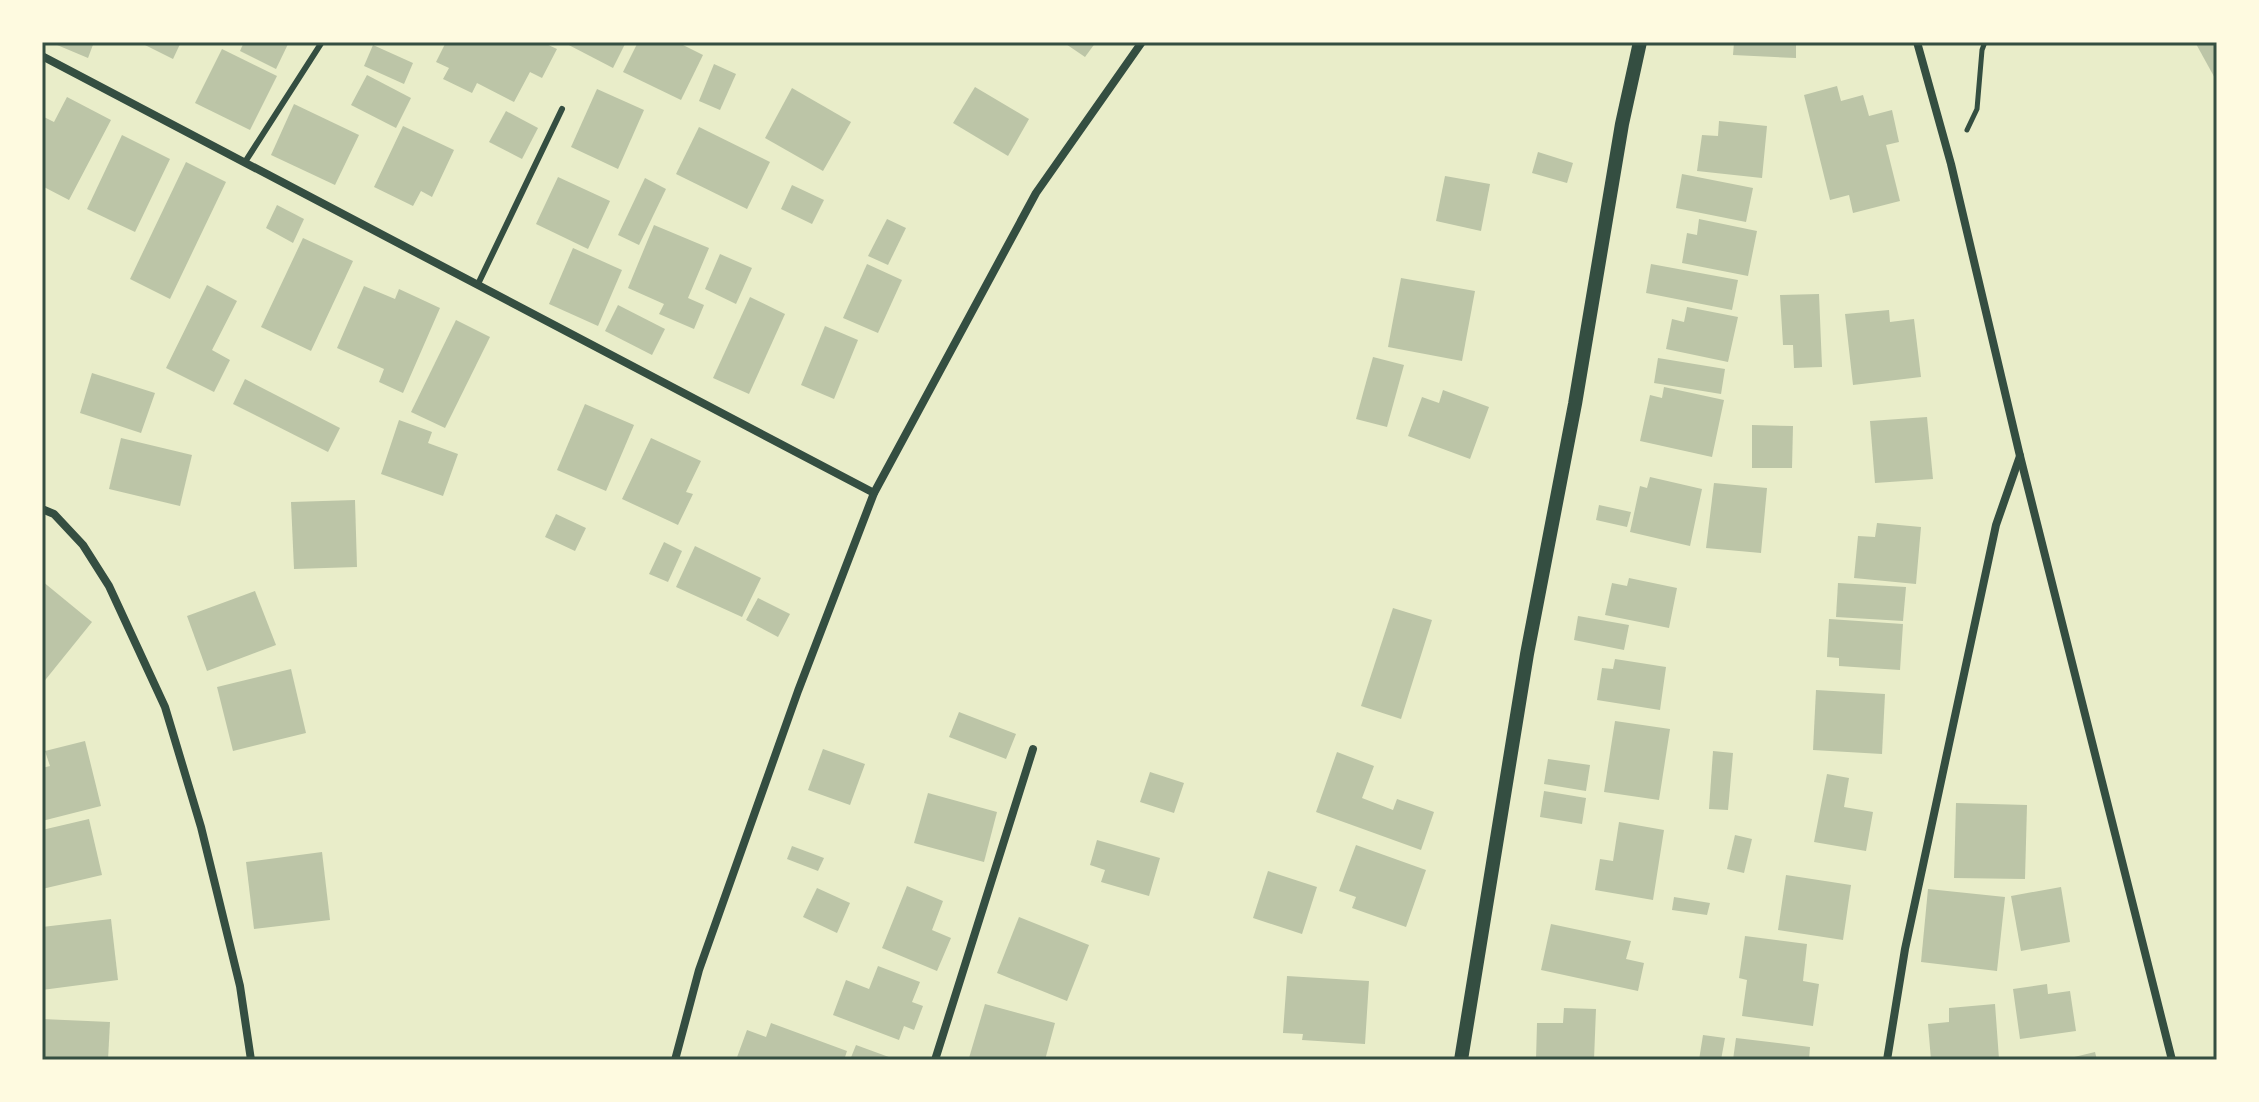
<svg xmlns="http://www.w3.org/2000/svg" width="2259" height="1102" font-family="Barlow,sans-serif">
<rect width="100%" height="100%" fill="#e9edc9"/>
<g fill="#bcc5a7">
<path d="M 50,42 L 94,42 L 88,58 Z"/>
<path d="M 139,42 L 181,42 L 173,59 Z"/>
<path d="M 244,42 L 289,42 L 276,69 L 240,51 Z"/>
<path d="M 446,42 L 542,42 L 557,49 L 542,78 L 530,72 L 514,102 L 477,83 L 472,93 L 443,79 L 449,68 L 436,62 Z"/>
<path d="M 563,42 L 626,42 L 613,68 Z"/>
<path d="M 638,42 L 677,42 L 703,55 L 681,100 L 623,72 Z"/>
<path d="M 1063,42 L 1096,42 L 1085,57 Z"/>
<path d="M 1734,42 L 1796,42 L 1796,58 L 1733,55 Z"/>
<path d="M 2195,42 L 2217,42 L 2217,82 Z"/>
<path d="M 373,45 L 413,63 L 404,84 L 364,66 Z"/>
<path d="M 222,49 L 277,76 L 250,130 L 195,103 Z"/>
<path d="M 714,64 L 736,74 L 720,110 L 699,101 Z"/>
<path d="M 367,75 L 411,98 L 396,128 L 351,105 Z"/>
<path d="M 1837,86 L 1841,101 L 1863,95 L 1869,116 L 1892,110 L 1899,142 L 1886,145 L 1900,201 L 1853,213 L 1849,195 L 1830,200 L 1804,95 Z"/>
<path d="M 975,87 L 1029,119 L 1008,156 L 953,123 Z"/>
<path d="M 792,88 L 851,122 L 823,171 L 765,138 Z"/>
<path d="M 597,89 L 644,110 L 618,169 L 571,147 Z"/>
<path d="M 67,97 L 111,120 L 69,200 L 42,186 L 42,116 L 54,122 Z"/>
<path d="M 294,104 L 359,135 L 335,185 L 271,155 Z"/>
<path d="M 506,111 L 538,128 L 522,159 L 489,142 Z"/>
<path d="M 1719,121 L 1767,126 L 1762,178 L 1697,171 L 1702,135 L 1718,136 Z"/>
<path d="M 403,126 L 454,150 L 432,197 L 421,191 L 413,206 L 374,187 Z"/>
<path d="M 699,127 L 770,162 L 747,209 L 676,174 Z"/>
<path d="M 122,135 L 170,159 L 135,232 L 87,209 Z"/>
<path d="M 1538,152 L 1573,163 L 1567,183 L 1532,173 Z"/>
<path d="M 186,162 L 226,182 L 170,299 L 130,279 Z"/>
<path d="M 1682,174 L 1753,188 L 1746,222 L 1676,208 Z"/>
<path d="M 1445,176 L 1490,184 L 1481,231 L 1436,221 Z"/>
<path d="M 558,177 L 610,201 L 588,249 L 536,224 Z"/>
<path d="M 645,178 L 666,189 L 639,245 L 618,235 Z"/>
<path d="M 792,185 L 824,200 L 812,224 L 781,209 Z"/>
<path d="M 277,205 L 304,219 L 293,243 L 266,228 Z"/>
<path d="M 887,219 L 906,228 L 888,265 L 868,256 Z"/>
<path d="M 1699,219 L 1757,231 L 1748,276 L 1682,263 L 1687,233 L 1697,235 Z"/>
<path d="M 654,225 L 709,248 L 688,298 L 704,305 L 694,329 L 659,314 L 664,304 L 628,288 Z"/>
<path d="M 303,238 L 353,261 L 311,351 L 261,327 Z"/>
<path d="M 573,248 L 622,270 L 598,326 L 549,304 Z"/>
<path d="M 720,254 L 752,268 L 736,304 L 705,289 Z"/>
<path d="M 867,264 L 902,280 L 878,333 L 843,318 Z"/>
<path d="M 1651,264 L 1738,280 L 1732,310 L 1646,293 Z"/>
<path d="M 1401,278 L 1475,291 L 1462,361 L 1388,347 Z"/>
<path d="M 207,285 L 237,301 L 212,350 L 230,360 L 214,392 L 166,368 Z"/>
<path d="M 364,286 L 395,299 L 399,289 L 440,308 L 403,393 L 379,382 L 384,369 L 337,348 Z"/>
<path d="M 1819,294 L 1822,367 L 1794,368 L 1793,345 L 1783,345 L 1780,295 Z"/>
<path d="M 750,297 L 785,314 L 749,394 L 713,378 Z"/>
<path d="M 618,305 L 665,329 L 652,355 L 605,331 Z"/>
<path d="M 1687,307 L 1738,317 L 1728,362 L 1666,349 L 1672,319 L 1684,322 Z"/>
<path d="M 1889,310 L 1890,322 L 1914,319 L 1921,377 L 1853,385 L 1845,314 Z"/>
<path d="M 456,320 L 490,337 L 445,428 L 411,412 Z"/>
<path d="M 825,326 L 858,340 L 834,399 L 801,385 Z"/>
<path d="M 1373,357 L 1404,365 L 1387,427 L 1356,419 Z"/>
<path d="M 1658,358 L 1725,369 L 1721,394 L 1654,383 Z"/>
<path d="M 92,373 L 155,393 L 141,433 L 80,413 Z"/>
<path d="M 245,379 L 340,428 L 328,452 L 233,404 Z"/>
<path d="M 1664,387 L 1724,400 L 1712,457 L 1640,441 L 1650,395 L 1662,398 Z"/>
<path d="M 1443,390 L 1489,407 L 1470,459 L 1408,436 L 1422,397 L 1439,403 Z"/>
<path d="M 585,404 L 634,425 L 606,491 L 557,470 Z"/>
<path d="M 1927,417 L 1933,479 L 1875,483 L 1870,421 Z"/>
<path d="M 399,420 L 432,432 L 428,443 L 458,454 L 443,496 L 381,474 Z"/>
<path d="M 1752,425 L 1793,426 L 1792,468 L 1752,468 Z"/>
<path d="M 121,438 L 192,455 L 180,506 L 109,489 Z"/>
<path d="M 651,438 L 701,461 L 686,492 L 693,494 L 678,525 L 622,499 Z"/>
<path d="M 1650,477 L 1702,489 L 1690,546 L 1630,532 L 1640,486 L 1647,488 Z"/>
<path d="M 1714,483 L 1767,488 L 1761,553 L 1706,548 Z"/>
<path d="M 355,500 L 357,567 L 294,569 L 291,502 Z"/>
<path d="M 1599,505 L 1631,512 L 1627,527 L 1596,520 Z"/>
<path d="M 556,514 L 586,528 L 575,551 L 545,537 Z"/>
<path d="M 1877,523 L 1921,527 L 1916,584 L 1854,578 L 1858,536 L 1875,537 Z"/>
<path d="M 664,542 L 682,551 L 668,582 L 649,574 Z"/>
<path d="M 695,546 L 761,578 L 742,617 L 676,587 Z"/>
<path d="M 1629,578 L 1677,588 L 1669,628 L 1605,615 L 1612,583 L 1627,586 Z"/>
<path d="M 42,581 L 92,622 L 42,684 Z"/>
<path d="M 1838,583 L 1906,587 L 1903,621 L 1836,617 Z"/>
<path d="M 255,591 L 276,645 L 207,671 L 187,616 Z"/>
<path d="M 758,598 L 790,614 L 778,637 L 746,620 Z"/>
<path d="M 1393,608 L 1432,620 L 1401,719 L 1361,706 Z"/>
<path d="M 1578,616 L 1629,625 L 1624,650 L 1574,640 Z"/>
<path d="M 1829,619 L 1903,624 L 1900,670 L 1839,666 L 1839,658 L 1827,657 Z"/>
<path d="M 1615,659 L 1666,667 L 1660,710 L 1597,700 L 1602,668 L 1613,669 Z"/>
<path d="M 291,669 L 306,733 L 233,751 L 217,687 Z"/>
<path d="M 1816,690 L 1885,694 L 1882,754 L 1813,750 Z"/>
<path d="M 959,712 L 1016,734 L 1006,759 L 949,737 Z"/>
<path d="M 1615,721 L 1670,729 L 1659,800 L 1604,792 Z"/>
<path d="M 85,741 L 101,806 L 42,821 L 42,768 L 50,766 L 45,751 Z"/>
<path d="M 823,749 L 865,764 L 850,805 L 808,790 Z"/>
<path d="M 1713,751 L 1733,753 L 1728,810 L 1709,809 Z"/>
<path d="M 1337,752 L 1374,766 L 1362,798 L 1393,810 L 1397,799 L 1434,812 L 1421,850 L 1316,812 Z"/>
<path d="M 1548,759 L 1590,765 L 1586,791 L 1544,784 Z"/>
<path d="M 1150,772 L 1184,783 L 1174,813 L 1140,802 Z"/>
<path d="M 1827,774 L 1849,778 L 1844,807 L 1873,812 L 1866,851 L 1814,842 Z"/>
<path d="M 1544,791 L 1586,798 L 1582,824 L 1540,817 Z"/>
<path d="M 928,793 L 997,812 L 984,862 L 914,843 Z"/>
<path d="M 1956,803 L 2027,805 L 2025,879 L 1954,878 Z"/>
<path d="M 89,819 L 102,875 L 42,889 L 42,830 Z"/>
<path d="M 1619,822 L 1664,830 L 1653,900 L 1595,890 L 1600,859 L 1613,861 Z"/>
<path d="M 1735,835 L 1752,839 L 1744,873 L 1727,869 Z"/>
<path d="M 1097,840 L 1160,858 L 1149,896 L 1101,882 L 1105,870 L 1090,865 Z"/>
<path d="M 1356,845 L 1426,870 L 1406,927 L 1352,908 L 1356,897 L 1339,891 Z"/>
<path d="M 792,846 L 824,858 L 818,871 L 787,859 Z"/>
<path d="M 322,852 L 330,920 L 254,929 L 246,862 Z"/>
<path d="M 1268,871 L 1317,887 L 1302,934 L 1253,918 Z"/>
<path d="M 1786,875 L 1851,885 L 1843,940 L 1778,930 Z"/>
<path d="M 907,886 L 943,901 L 932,930 L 951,938 L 937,971 L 882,948 Z"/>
<path d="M 2061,887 L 2070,942 L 2021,951 L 2011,896 Z"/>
<path d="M 817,888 L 850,903 L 837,933 L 803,917 Z"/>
<path d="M 1928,889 L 2005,897 L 1997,971 L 1921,962 Z"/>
<path d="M 1674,897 L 1710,903 L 1707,915 L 1672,910 Z"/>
<path d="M 1019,917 L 1089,945 L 1067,1001 L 997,973 Z"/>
<path d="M 111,919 L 118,980 L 42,990 L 42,927 Z"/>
<path d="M 1551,924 L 1631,941 L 1626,959 L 1644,963 L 1638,991 L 1541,970 Z"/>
<path d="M 1745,936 L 1807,944 L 1803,981 L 1819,984 L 1813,1026 L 1742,1016 L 1747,980 L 1739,978 Z"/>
<path d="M 878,966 L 920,982 L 912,1002 L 923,1006 L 914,1030 L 904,1026 L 899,1040 L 833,1015 L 846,980 L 869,989 Z"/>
<path d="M 1287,976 L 1369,981 L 1365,1044 L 1302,1040 L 1303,1034 L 1283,1033 Z"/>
<path d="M 2047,984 L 2048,994 L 2070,991 L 2076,1031 L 2020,1039 L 2013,989 Z"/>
<path d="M 985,1004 L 1055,1023 L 1045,1060 L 969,1058 Z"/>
<path d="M 1995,1004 L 1999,1059 L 1931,1060 L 1928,1024 L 1949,1022 L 1949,1008 Z"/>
<path d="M 1564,1008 L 1596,1009 L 1594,1060 L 1536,1060 L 1537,1023 L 1563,1023 Z"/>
<path d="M 42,1019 L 110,1022 L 108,1060 L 42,1060 Z"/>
<path d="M 771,1023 L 847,1051 L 844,1060 L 736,1060 L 747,1030 L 766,1037 Z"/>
<path d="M 1703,1035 L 1725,1038 L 1721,1060 L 1699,1060 Z"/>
<path d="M 1736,1038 L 1810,1047 L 1809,1060 L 1733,1060 Z"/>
<path d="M 856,1045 L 897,1060 L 850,1060 Z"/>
<path d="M 2095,1052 L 2097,1060 L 2066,1060 L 2066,1059 Z"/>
</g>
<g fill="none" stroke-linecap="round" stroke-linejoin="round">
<path stroke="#344e41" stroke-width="5" d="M 1967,130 L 1977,109 L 1982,50 L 1985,42"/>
<g stroke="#344e41" stroke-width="6">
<path d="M 245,162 L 322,42"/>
<path d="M 478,284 L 562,109"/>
</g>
<g stroke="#344e41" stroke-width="8">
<path d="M 1917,42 L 1951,164 L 2020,456 L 2172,1060"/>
<path d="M 42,56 L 874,493"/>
<path d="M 42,509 L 54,514 L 83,545 L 109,586 L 165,707 L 201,827 L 240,986 L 251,1060"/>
<path d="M 675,1060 L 699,970 L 798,691 L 874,493 L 1036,193 L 1142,42"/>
<path d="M 935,1060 L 1033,749"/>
<path d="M 1887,1060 L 1905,949 L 1996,525 L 2020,456"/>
</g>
<path stroke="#344e41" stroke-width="14" d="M 1461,1060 L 1527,654 L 1575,404 L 1622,124 L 1640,42"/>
</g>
<rect width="2259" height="1102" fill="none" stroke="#fefae0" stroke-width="88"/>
<rect x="44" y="44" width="2171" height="1014" fill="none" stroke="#344e41" stroke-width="3"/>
</svg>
